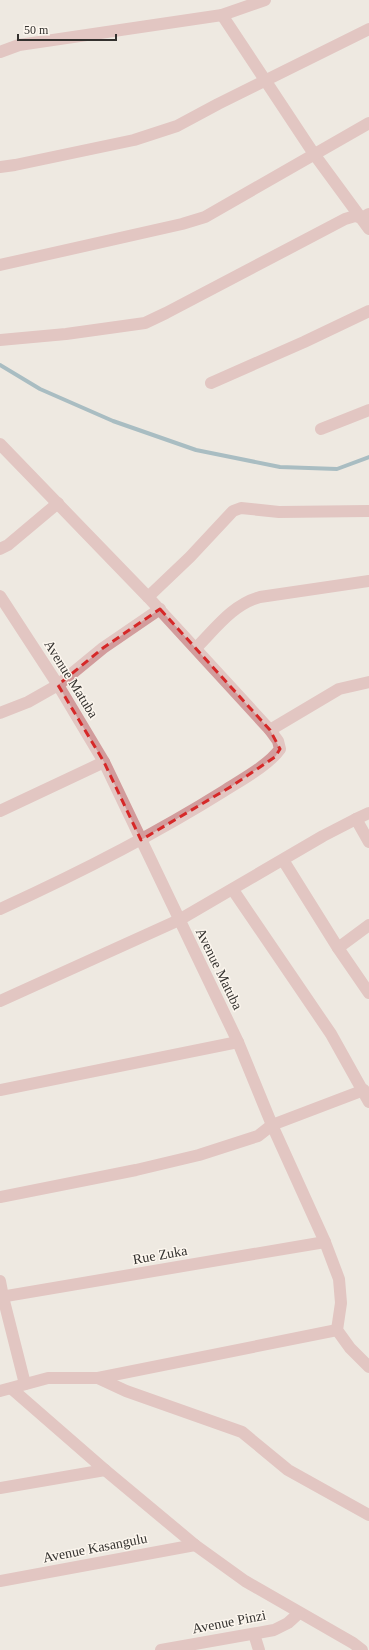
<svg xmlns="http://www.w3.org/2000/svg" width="369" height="1650" font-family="Georgia,serif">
<rect width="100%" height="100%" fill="#eee9e1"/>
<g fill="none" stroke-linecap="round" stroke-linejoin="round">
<path stroke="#55889b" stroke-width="4" d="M 0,365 L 40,389 L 113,421 L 196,450 L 280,467 L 337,469 L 369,457"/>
<g stroke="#d29c9c" stroke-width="12">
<path d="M 222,15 L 314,154 L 369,229"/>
<path d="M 0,52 L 19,45 L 222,15 L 265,0"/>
<path d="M 0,167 L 15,165 L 134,140 L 177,126 L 218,104 L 369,29"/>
<path d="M 0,265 L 182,224 L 205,217 L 369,123"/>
<path d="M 0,340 L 66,334 L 145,323 L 166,313 L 345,219 L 355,216 L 362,218 L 369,214"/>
<path d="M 211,383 L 304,342 L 369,311"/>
<path d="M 321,429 L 369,410"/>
<path d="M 0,444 L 148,597 L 270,730 L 278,741 L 280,749 C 269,765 241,780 224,791 C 152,836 77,874 0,909"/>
<path d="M 0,549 L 8,545 L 58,503"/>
<path d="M 0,596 L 58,685 L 104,762 L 238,1042 L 272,1125 L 325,1242 L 339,1279 L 341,1303 L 337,1330 L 350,1348 L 369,1367"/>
<path d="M 148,597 L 190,557 L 233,511 L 241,508 L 279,512 L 369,511"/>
<path d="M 196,648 C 215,629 233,604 260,597 L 369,581"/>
<path d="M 0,713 L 28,702 L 58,685 L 103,648 L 160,609"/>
<path d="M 270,730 L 339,689 L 369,682"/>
<path d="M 0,811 L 104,762"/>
<path d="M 356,819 L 369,813"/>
<path d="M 283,860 L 338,948 L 369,993"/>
<path d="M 233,890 L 331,1034 L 369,1102"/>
<path d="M 338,948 L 369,925"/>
<path d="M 0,1001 L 179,920 L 323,836 L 356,819 L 369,842"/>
<path d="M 0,1090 L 238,1042"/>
<path d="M 0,1197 L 136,1170 L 199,1155 L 258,1136 L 272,1125 L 364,1090"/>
<path d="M 0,1281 L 3,1297 L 25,1384"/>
<path d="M 0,1297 L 325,1242"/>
<path d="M 98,1378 L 126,1391 L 242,1432 L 288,1470 L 369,1515"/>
<path d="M 12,1389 L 105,1470 L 195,1545 L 245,1581 L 353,1643 L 362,1650"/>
<path d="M 0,1391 L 48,1378 L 98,1378 L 337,1330"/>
<path d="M 0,1488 L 105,1470"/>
<path d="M 0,1581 L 195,1545"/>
<path d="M 254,1634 L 259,1650"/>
<path d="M 161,1650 L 274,1630 L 288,1623 L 299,1613"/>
</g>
</g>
<path d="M0 0H369V1650H0ZM 160,609 L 270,730 L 280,749 L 275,757 L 232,786 L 141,840 L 104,762 L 58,685 L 103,648 Z" fill="#eee9e1" fill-opacity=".55" fill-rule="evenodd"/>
<path fill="none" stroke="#d62828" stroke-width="3" stroke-dasharray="8 5" stroke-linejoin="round" d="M 160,609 L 270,730 L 280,749 L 275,757 L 232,786 L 141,840 L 104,762 L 58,685 L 103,648 Z"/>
<g text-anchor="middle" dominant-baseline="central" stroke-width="3" stroke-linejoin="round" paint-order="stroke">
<g font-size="14" fill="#33312e" stroke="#fcf6ee">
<text transform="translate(71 679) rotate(58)">Avenue Matuba</text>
<text transform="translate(219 969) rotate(64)">Avenue Matuba</text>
<text transform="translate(160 1255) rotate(-10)">Rue Zuka</text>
<text transform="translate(95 1548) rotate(-11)">Avenue Kasangulu</text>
<text transform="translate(229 1622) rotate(-11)">Avenue Pinzi</text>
</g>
</g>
<path d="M18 34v6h98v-6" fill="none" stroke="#33312e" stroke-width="2"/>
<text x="24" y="34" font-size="12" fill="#33312e" stroke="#fcf6ee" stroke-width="3" paint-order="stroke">50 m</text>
</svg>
